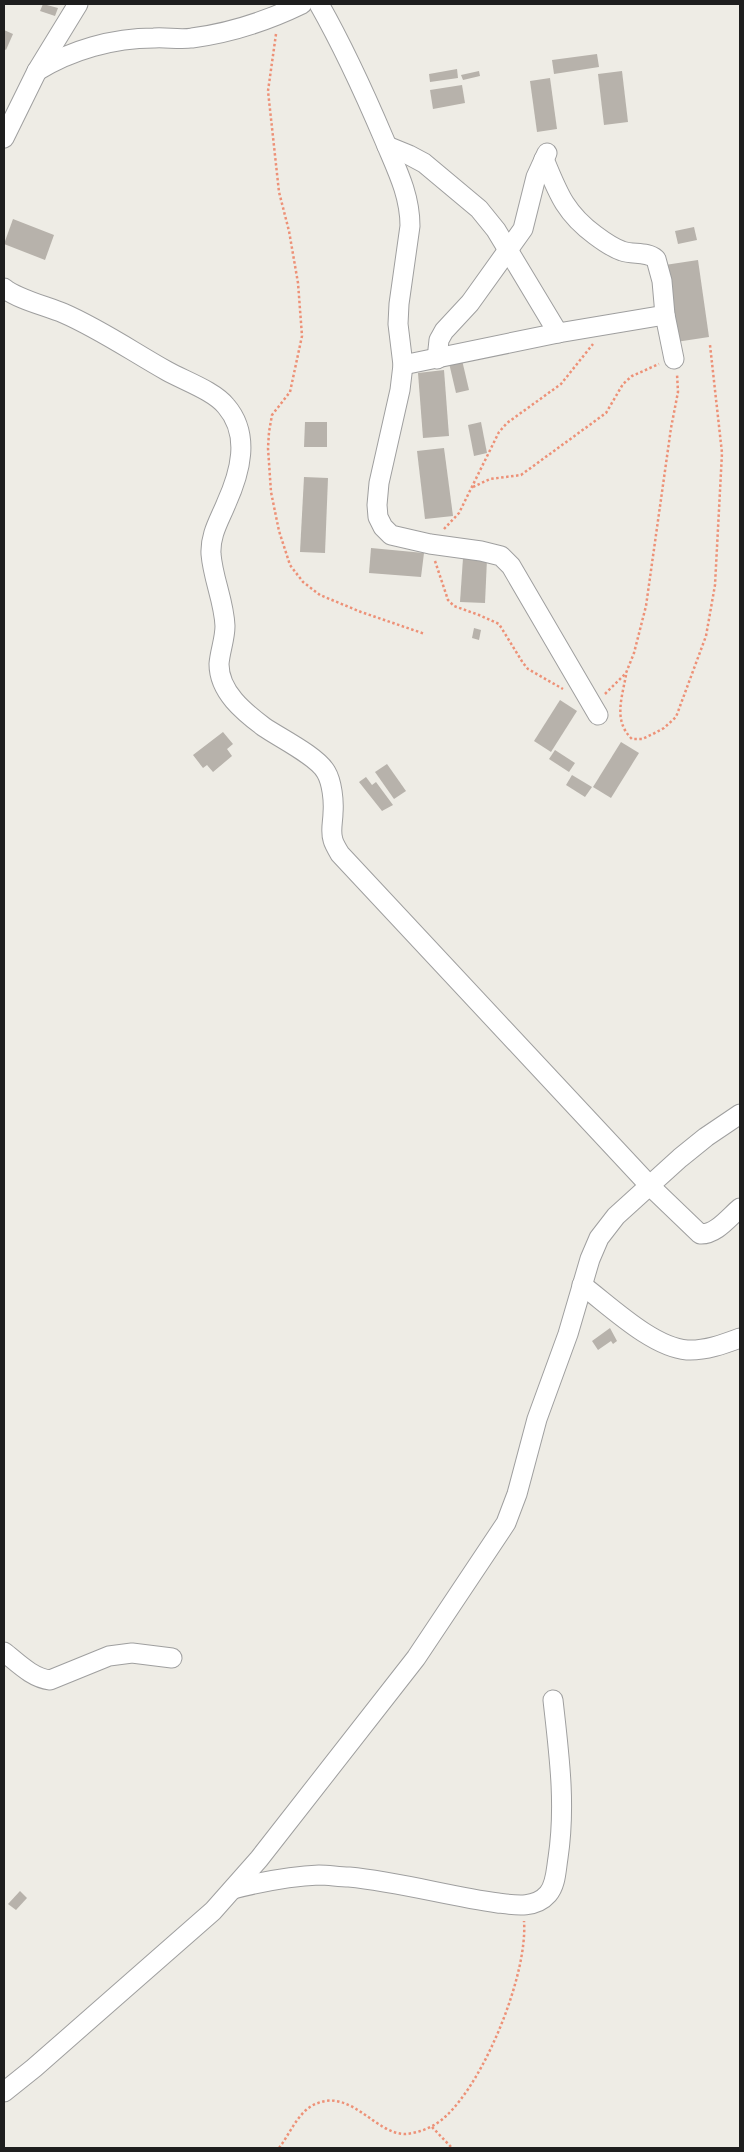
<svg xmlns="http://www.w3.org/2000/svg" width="744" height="2152" font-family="Overpass,sans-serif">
<rect width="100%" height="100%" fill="#eeece5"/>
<g fill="#b7b2ab">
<path d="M 43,4 L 58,8 L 55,16 L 40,11 Z"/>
<path d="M 4,30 L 13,34 L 6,50 L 4,49 Z"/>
<path d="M 597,54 L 599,67 L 554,74 L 552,60 Z"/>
<path d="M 457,69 L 458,78 L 430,82 L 429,74 Z"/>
<path d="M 479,71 L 480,76 L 463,80 L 461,75 Z"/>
<path d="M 622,71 L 628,122 L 604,125 L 598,74 Z"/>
<path d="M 550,78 L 557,129 L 537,132 L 530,81 Z"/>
<path d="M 462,85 L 465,103 L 433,109 L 430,90 Z"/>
<path d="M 13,219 L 54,235 L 45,260 L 4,244 Z"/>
<path d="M 694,227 L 697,240 L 678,244 L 675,231 Z"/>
<path d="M 698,260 L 709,337 L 676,342 L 665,265 Z"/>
<path d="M 462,360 L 469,390 L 456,393 L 449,363 Z"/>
<path d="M 444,370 L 449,436 L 423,438 L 418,373 Z"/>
<path d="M 305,422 L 327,422 L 327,447 L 304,447 Z"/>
<path d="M 481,422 L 487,453 L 474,456 L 468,425 Z"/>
<path d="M 444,448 L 453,516 L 425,519 L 417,451 Z"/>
<path d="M 304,477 L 328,478 L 325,553 L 300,552 Z"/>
<path d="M 371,548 L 424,553 L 421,577 L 369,573 Z"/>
<path d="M 463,558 L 487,559 L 485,603 L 460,602 Z"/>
<path d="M 474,628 L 481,630 L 479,640 L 472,638 Z"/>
<path d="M 560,700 L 577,711 L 551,752 L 534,741 Z"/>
<path d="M 223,732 L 233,744 L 227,749 L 232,756 L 213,772 L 207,765 L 203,768 L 193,755 Z"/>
<path d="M 621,742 L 639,753 L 611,798 L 593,787 Z"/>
<path d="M 555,750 L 575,763 L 569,772 L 549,759 Z"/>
<path d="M 387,764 L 406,791 L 394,799 L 375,772 Z"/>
<path d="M 572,775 L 592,787 L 585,797 L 566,785 Z"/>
<path d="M 366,777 L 372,785 L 376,782 L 393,805 L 382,811 L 359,782 Z"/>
<path d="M 610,1328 L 617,1341 L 613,1344 L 611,1341 L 598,1350 L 592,1341 Z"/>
<path d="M 20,1891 L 27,1898 L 16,1910 L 8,1904 Z"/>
</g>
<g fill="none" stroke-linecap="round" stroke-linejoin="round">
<g stroke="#9f9f9f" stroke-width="21">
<g id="minor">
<path d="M 319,4 C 344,48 364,92 384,139 C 396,168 410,194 410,226 L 399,304 L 398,324 L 403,365 L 400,390 L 379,483 L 377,505 L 378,517 L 383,527 L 391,535 L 430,544 L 481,551 L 501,556 L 511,566 L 598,715"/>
<path d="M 37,71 C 71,50 113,38 154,38 C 166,37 180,40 192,38 C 230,33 267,21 302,4"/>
<path d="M 4,138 L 37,71 L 78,4"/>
<path d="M 387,146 L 409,155 L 424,163 L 479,209 L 496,230 L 558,333"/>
<path d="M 544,159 C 558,193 565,213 595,235 C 603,241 613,248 622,251 C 633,255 647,251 656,259 L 662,281 L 665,315 L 674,359"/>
<path d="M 4,288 C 17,299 46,306 63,313 C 100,329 133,352 167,371 C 185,381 214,391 226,406 C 251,435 240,473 226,504 C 219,521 210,535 211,554 C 213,579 224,601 225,626 C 225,639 220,651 219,664 C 219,692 244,712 264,727 C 280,738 317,756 326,772 C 332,782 334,801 333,813 C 333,822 330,831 333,840 C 334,844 337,849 340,854 L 650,1186 L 700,1234 C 716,1235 729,1217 740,1208"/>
<path d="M 437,359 L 439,340 L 444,331 L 470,303 L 523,229 L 536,177 L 547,153"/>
<path d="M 403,365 L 558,333 L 665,315"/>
<path d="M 582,1285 C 610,1306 652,1347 687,1350 C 705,1351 724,1344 740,1338"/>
<path d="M 4,1652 C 17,1662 32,1678 50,1680 L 109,1656 L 132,1653 L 172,1658"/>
<path d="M 233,1889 C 261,1882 289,1876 319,1875 C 329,1875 339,1877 349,1877 C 400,1882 448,1896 498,1903 C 514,1905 535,1909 548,1894 C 556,1885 556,1870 558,1858 C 566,1804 559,1754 553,1700"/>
<path d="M 4,2092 L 34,2068 L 213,1911 L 259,1859 L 416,1658 L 506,1523 L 517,1494 L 537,1419 L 568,1334 L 590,1259 L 599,1238 L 616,1216 L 680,1158 L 706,1137 L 740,1114"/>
</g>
</g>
<g stroke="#ed9177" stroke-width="2.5" stroke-dasharray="2.5 2.5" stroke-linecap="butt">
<path d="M 276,34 L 268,91 L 279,192 L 289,231 L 298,283 L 302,336 L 290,392 L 272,415 L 269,432 L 268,448 L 271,492 L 279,531 L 290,565 L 303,582 L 320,595 L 361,612 L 425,634"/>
<path d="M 473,487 L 490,479 L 521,475 L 606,413 L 623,384 L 632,376 L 659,364"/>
<path d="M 444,529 L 459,513 L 499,432 L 507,423 L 561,384 L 593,344"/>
<path d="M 435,561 L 448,600 L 454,606 L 479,615 L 499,624 L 523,663 L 528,669 L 563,689"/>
<path d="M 626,675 C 622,698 613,721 632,739 L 642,739 L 653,734 L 664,728 L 676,717 L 706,636 L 715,585 L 722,453 L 710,345"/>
<path d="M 605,694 L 626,673 L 634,653 L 646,606 L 671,428 L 678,392 L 677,374"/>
<path d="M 432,2127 L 452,2148"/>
<path d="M 279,2148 C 290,2134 299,2109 318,2103 C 352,2090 376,2134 405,2134 C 420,2133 436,2126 446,2116 C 485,2080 528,1974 524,1921"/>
</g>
<use href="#minor" stroke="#fff" stroke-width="19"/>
</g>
<rect width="744" height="2152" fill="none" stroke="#1e1e1e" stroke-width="10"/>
</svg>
